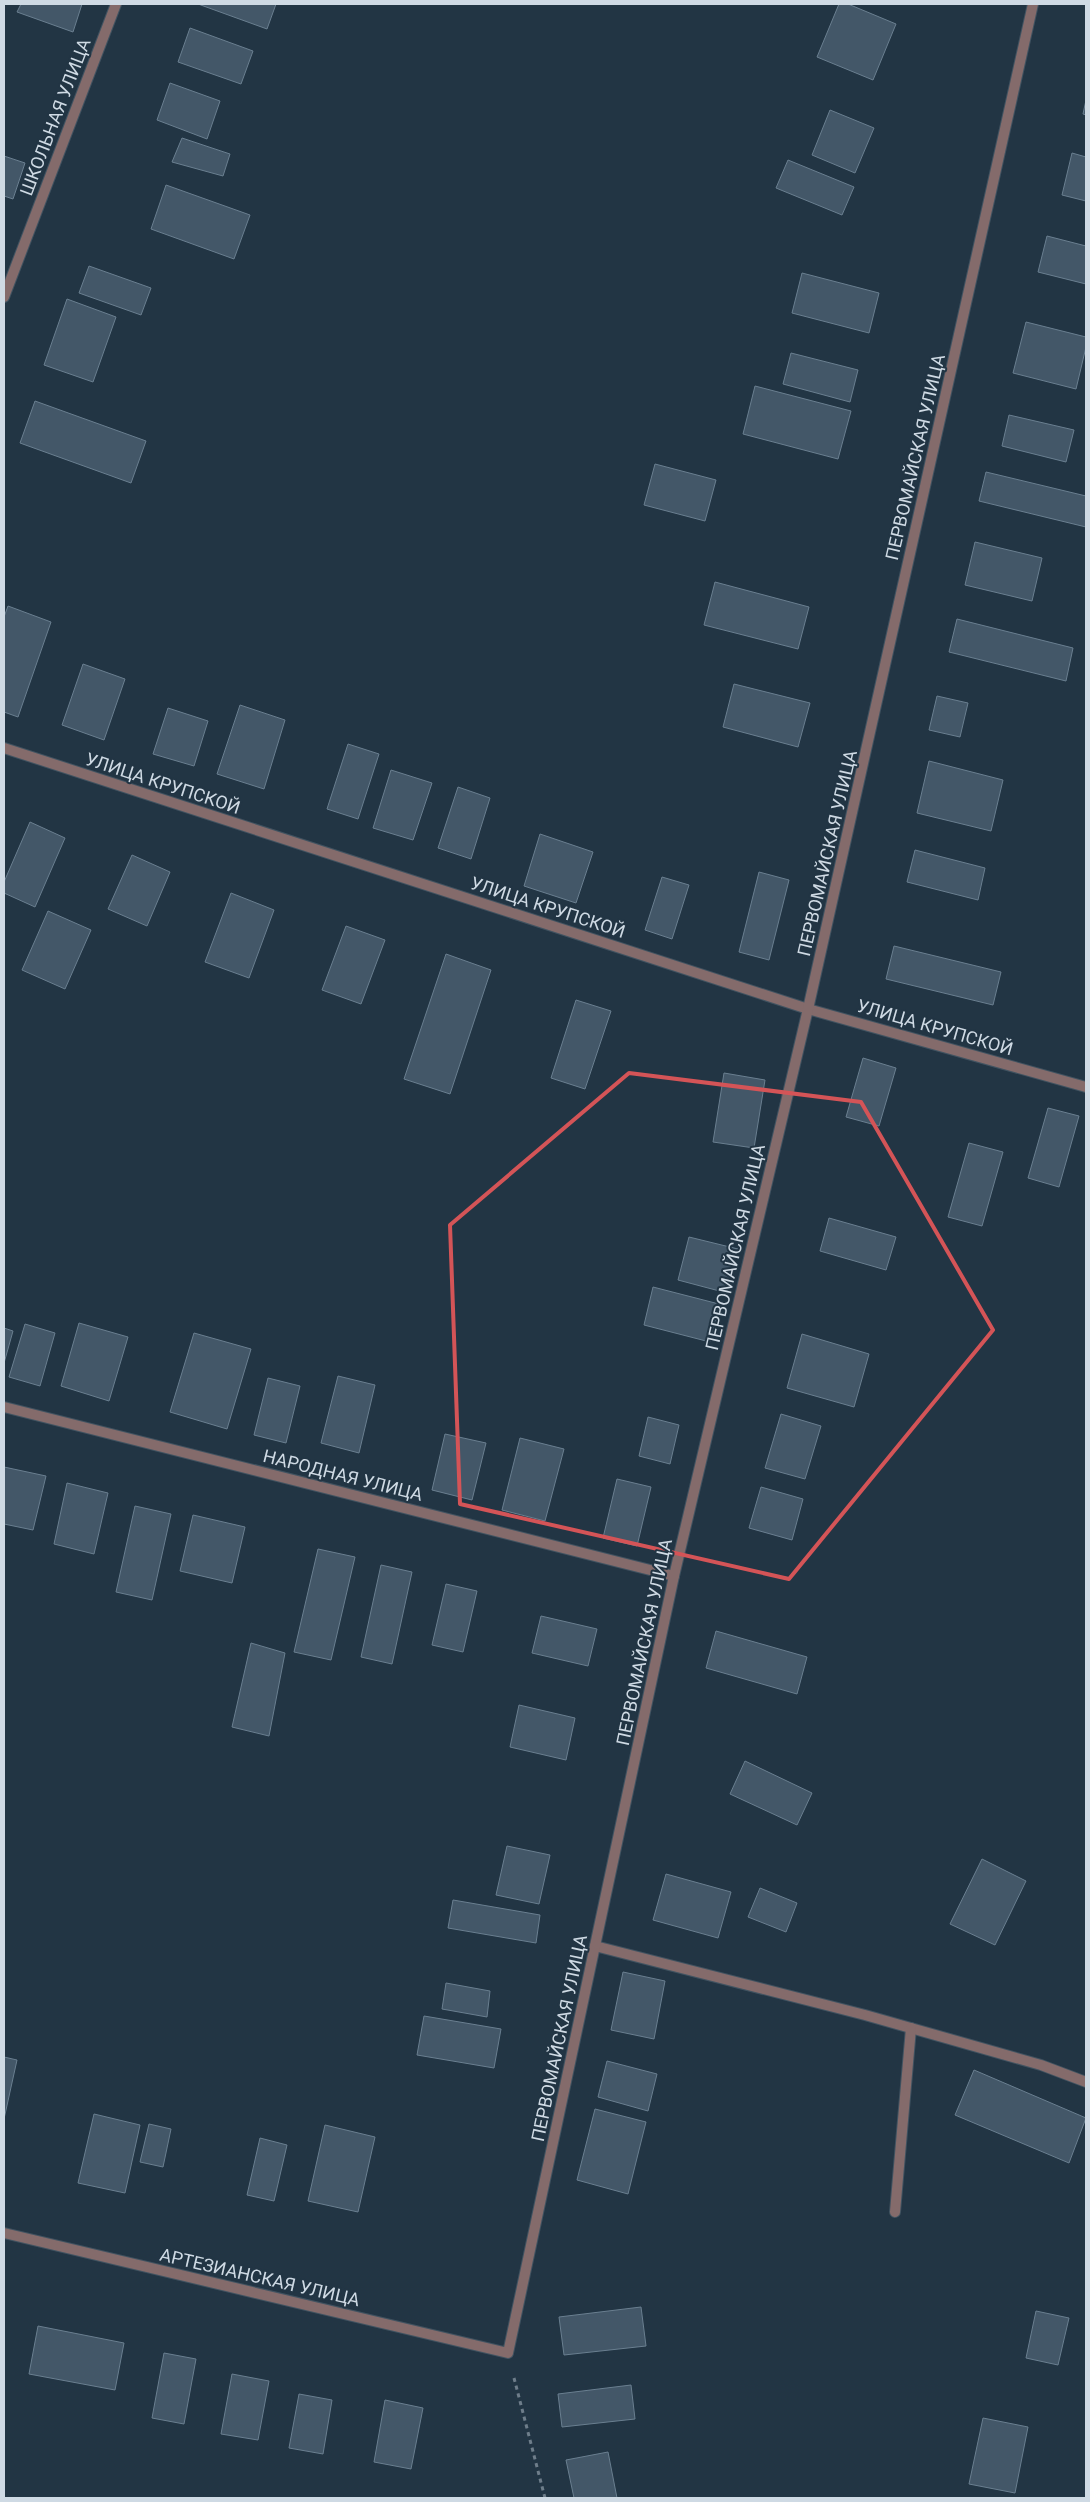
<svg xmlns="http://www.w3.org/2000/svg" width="1090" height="2502" font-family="Roboto,sans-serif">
<rect width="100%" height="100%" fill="#223544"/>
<g fill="#435768" stroke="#6a7f90">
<path d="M 21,4 L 82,4 L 73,32 L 17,12 Z"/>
<path d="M 198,4 L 276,4 L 267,29 Z"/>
<path d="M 839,4 L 848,4 L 896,24 L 873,80 L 817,57 Z"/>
<path d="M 190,28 L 253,51 L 241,84 L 178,62 Z"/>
<path d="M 170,83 L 220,101 L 207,139 L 157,120 Z"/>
<path d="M 1086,100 L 1086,115 L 1083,114 Z"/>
<path d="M 830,110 L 874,128 L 855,173 L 812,155 Z"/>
<path d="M 182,138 L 230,154 L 223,176 L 172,162 Z"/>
<path d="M 1072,153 L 1086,157 L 1086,201 L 1062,195 Z"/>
<path d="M 4,156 L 25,163 L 13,199 L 4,196 Z"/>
<path d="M 788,160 L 854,187 L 842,215 L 776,188 Z"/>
<path d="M 166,185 L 250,215 L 234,259 L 151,229 Z"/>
<path d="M 1047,236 L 1086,246 L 1086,284 L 1038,272 Z"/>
<path d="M 89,266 L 151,288 L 141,315 L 79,293 Z"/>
<path d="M 802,273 L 879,293 L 869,333 L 792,313 Z"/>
<path d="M 67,299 L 116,317 L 93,382 L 44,365 Z"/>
<path d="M 1026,322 L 1086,337 L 1086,347 L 1076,389 L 1013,373 Z"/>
<path d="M 791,353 L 858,370 L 850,402 L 783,384 Z"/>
<path d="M 755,386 L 851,411 L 838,459 L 743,434 Z"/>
<path d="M 35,401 L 146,441 L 131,483 L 20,443 Z"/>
<path d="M 1009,415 L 1074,430 L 1066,462 L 1002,446 Z"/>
<path d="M 655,464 L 716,480 L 705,521 L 644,505 Z"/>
<path d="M 986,472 L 1086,496 L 1086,527 L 979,501 Z"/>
<path d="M 975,542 L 1042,558 L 1032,601 L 965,585 Z"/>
<path d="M 715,582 L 809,607 L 798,649 L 704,625 Z"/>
<path d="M 8,606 L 51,622 L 18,717 L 4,712 L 4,617 Z"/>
<path d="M 957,619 L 1073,648 L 1066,681 L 949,652 Z"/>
<path d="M 83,664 L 125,679 L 104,740 L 62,725 Z"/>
<path d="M 734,684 L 810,703 L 798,747 L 723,727 Z"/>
<path d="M 937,696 L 968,703 L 960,737 L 929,730 Z"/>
<path d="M 240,705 L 285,720 L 264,789 L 217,774 Z"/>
<path d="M 168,708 L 208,721 L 194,766 L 153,754 Z"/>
<path d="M 348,744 L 379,754 L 358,819 L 327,809 Z"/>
<path d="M 929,761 L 1003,780 L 991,831 L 917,813 Z"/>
<path d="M 391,770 L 432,783 L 413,840 L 373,828 Z"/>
<path d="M 458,787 L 490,798 L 471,859 L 438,848 Z"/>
<path d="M 30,822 L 65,838 L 35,907 L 4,893 L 4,882 Z"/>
<path d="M 540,834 L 593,852 L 576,903 L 524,886 Z"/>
<path d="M 915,850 L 985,868 L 978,900 L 907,882 Z"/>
<path d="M 132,855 L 170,872 L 147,926 L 108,909 Z"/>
<path d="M 759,872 L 789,880 L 769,960 L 739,952 Z"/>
<path d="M 662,877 L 689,885 L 672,939 L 645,930 Z"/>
<path d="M 231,893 L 274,910 L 249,978 L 205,962 Z"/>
<path d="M 48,911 L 91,930 L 65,989 L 22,970 Z"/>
<path d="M 346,926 L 385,940 L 361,1004 L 322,990 Z"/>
<path d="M 894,946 L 1001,972 L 993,1005 L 886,979 Z"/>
<path d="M 446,954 L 491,970 L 450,1094 L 404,1079 Z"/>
<path d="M 576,1000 L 611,1011 L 585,1089 L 551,1078 Z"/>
<path d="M 863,1058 L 896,1068 L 879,1126 L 846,1117 Z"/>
<path d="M 724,1073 L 765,1080 L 754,1148 L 713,1142 Z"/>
<path d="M 1048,1108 L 1079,1116 L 1059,1187 L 1028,1178 Z"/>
<path d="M 969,1143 L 1003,1152 L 982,1226 L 948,1217 Z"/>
<path d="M 829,1218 L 896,1237 L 886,1270 L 820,1251 Z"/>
<path d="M 689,1237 L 738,1249 L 727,1293 L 678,1280 Z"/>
<path d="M 653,1287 L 719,1304 L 710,1342 L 644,1325 Z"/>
<path d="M 79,1323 L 128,1337 L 109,1401 L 61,1386 Z"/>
<path d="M 25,1324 L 55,1333 L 40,1386 L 9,1377 Z"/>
<path d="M 4,1328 L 13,1331 L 4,1363 Z"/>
<path d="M 194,1333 L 251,1349 L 227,1429 L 170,1412 Z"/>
<path d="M 802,1334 L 869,1354 L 854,1407 L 787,1388 Z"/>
<path d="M 338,1376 L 375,1385 L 359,1453 L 321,1443 Z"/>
<path d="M 268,1378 L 300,1386 L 286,1443 L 254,1435 Z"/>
<path d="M 781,1414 L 821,1426 L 805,1479 L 765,1468 Z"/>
<path d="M 648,1417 L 679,1425 L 670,1464 L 639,1456 Z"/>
<path d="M 445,1434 L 486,1443 L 472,1500 L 432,1490 Z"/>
<path d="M 520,1438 L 564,1449 L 545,1521 L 502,1510 Z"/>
<path d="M 4,1467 L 46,1476 L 33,1530 L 4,1524 Z"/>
<path d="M 617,1479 L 651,1487 L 637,1546 L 603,1538 Z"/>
<path d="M 67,1483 L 108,1493 L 94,1554 L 54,1544 Z"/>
<path d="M 761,1487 L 803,1499 L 792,1540 L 749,1528 Z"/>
<path d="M 135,1506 L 171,1514 L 152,1600 L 116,1592 Z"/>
<path d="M 193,1515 L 245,1527 L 232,1583 L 180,1571 Z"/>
<path d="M 318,1549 L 355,1557 L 331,1660 L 294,1652 Z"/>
<path d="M 381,1565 L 412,1572 L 392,1664 L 361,1657 Z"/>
<path d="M 446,1584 L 477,1591 L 463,1652 L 432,1645 Z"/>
<path d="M 541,1616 L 597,1629 L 588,1666 L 532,1653 Z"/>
<path d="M 716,1631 L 807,1657 L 797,1694 L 706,1668 Z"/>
<path d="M 251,1643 L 285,1653 L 269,1736 L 232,1727 Z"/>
<path d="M 519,1705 L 575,1718 L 566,1760 L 510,1747 Z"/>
<path d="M 745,1761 L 812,1793 L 797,1825 L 730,1794 Z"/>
<path d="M 507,1846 L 550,1855 L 539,1904 L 496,1895 Z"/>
<path d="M 982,1859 L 1026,1881 L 995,1945 L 950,1924 Z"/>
<path d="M 666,1874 L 731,1892 L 718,1938 L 653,1920 Z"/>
<path d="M 760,1888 L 797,1903 L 786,1932 L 748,1917 Z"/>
<path d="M 453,1900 L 540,1915 L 536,1943 L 448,1928 Z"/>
<path d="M 623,1972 L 665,1981 L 654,2039 L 611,2030 Z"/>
<path d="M 446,1983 L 490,1991 L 487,2017 L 442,2009 Z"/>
<path d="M 424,2016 L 501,2029 L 494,2068 L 417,2055 Z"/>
<path d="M 4,2057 L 17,2060 L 4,2119 Z"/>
<path d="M 607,2061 L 657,2074 L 648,2111 L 598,2097 Z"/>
<path d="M 974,2070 L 1086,2118 L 1069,2163 L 955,2115 Z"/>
<path d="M 595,2109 L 646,2122 L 628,2194 L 577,2180 Z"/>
<path d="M 94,2114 L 140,2125 L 125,2193 L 78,2183 Z"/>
<path d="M 149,2124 L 171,2129 L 163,2167 L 140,2162 Z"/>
<path d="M 325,2125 L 375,2137 L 358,2212 L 308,2201 Z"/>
<path d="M 260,2138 L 287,2145 L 274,2201 L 247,2195 Z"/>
<path d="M 641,2307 L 646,2346 L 564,2355 L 559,2317 Z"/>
<path d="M 1036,2311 L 1069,2318 L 1058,2365 L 1026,2358 Z"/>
<path d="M 38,2326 L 124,2343 L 115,2390 L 29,2374 Z"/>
<path d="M 164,2353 L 196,2359 L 184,2424 L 152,2418 Z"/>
<path d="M 232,2374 L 269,2381 L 258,2440 L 221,2434 Z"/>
<path d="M 631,2385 L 635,2419 L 562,2427 L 558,2394 Z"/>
<path d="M 299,2394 L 332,2400 L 323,2454 L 289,2448 Z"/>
<path d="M 385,2400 L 423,2408 L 411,2469 L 374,2462 Z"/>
<path d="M 983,2418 L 1028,2427 L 1015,2493 L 969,2484 Z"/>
<path d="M 608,2452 L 617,2498 L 574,2498 L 566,2460 Z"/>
</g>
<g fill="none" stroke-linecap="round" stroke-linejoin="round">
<g stroke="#415361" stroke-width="12">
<g id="service">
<path d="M 595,1946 L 865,2015 L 1041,2065 L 1086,2082"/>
<path d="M 895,2212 L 911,2028"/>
</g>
</g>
<g stroke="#415361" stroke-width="12">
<g id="minor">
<path d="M 4,297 L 116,4"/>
<path d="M 4,748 L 808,1009 L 1086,1087"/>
<path d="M 4,1407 L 674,1576"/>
<path d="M 4,2233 L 508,2353 L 674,1576 L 808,1009 L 1033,4"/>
</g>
</g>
<path stroke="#6e7d8a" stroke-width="3" stroke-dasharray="4 4" stroke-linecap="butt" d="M 514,2378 L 545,2498"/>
<use href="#service" stroke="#846b6b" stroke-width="10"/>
<use href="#minor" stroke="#846b6b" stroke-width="10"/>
</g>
<path fill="none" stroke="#d45457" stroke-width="4" stroke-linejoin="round" d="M 629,1073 L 861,1102 L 993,1330 L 789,1579 L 460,1504 L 450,1225 Z"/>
<g text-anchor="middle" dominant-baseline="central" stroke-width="4" stroke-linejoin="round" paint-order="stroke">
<g font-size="18" fill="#cfdae4" stroke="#223544">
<text transform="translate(55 117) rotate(-69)">ШКОЛЬНАЯ УЛИЦА</text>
<text transform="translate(915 457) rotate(-77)">ПЕРВОМАЙСКАЯ УЛИЦА</text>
<text transform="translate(163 783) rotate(18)">УЛИЦА КРУПСКОЙ</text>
<text transform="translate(827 853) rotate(-77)">ПЕРВОМАЙСКАЯ УЛИЦА</text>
<text transform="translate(548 907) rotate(18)">УЛИЦА КРУПСКОЙ</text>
<text transform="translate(935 1027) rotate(16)">УЛИЦА КРУПСКОЙ</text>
<text transform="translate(735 1247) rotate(-77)">ПЕРВОМАЙСКАЯ УЛИЦА</text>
<text transform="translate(343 1475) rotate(14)">НАРОДНАЯ УЛИЦА</text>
<text transform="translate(644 1642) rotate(-78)">ПЕРВОМАЙСКАЯ УЛИЦА</text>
<text transform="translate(559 2038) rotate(-78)">ПЕРВОМАЙСКАЯ УЛИЦА</text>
<text transform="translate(260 2277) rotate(13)">АРТЕЗИАНСКАЯ УЛИЦА</text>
</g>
</g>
<rect width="1090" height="2502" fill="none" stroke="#cfdae4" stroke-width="10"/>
</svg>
